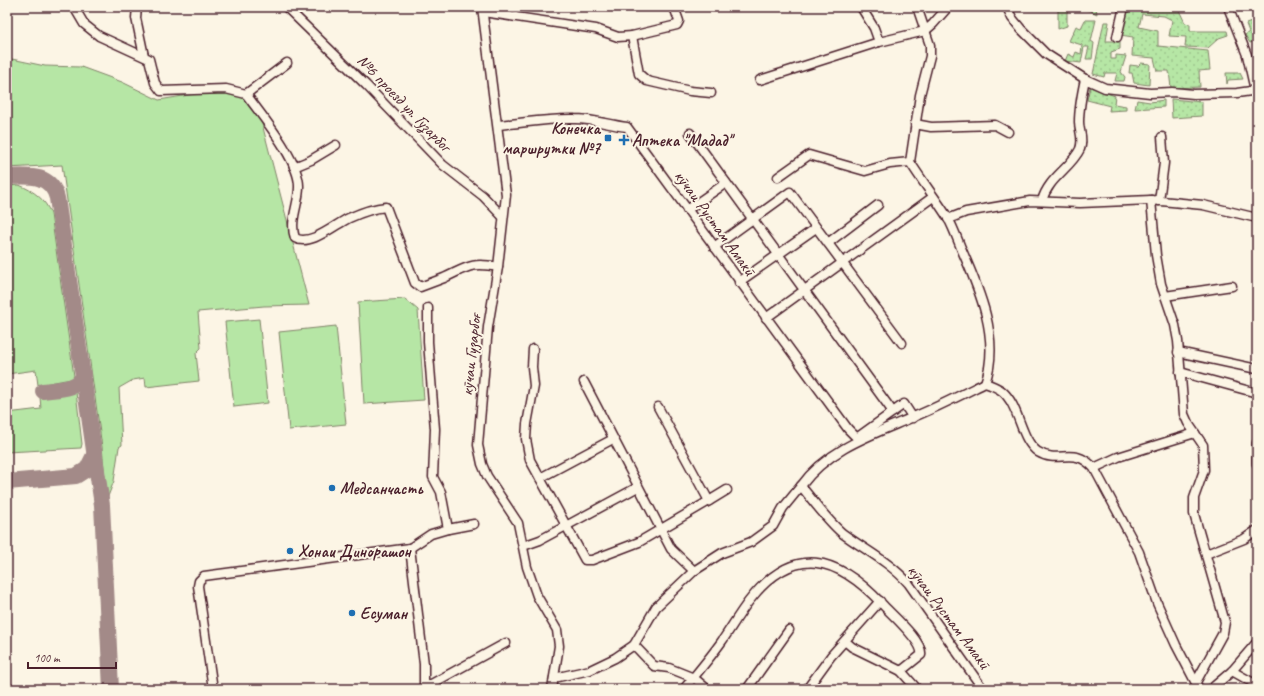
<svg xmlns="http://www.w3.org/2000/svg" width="1264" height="696" font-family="Caveat,sans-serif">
<defs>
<pattern id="garden-dots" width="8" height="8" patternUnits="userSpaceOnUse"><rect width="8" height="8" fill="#b6e6a5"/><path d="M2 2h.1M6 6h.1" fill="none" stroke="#9ec58e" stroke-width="1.8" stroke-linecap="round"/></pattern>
</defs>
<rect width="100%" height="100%" fill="#fcf5e5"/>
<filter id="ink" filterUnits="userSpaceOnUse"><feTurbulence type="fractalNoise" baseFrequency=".025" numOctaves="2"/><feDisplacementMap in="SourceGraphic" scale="8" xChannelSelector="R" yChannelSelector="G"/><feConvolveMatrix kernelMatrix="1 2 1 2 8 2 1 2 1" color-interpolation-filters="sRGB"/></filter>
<g filter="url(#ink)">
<g fill="#b6e6a5" stroke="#808268">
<path d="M 7,58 L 45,66 L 81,67 L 122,82 L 159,100 L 213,91 L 244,95 L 260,116 L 309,305 L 264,306 L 198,312 L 201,348 L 196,353 L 199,381 L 146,387 L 145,378 L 133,380 L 119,388 L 122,445 L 119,447 L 114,481 L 107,499 L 102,447 L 62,165 L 7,168 Z"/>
<path d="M 19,185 C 34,191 45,199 51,214 L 74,376 L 71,379 L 38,385 L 36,370 L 7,374 L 7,186 Z"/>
<path d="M 405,299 L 418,310 L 424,400 L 364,404 L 358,302 Z"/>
<path d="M 259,319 L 268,403 L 234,407 L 225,322 Z"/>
<path d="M 336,326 L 346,424 L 289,430 L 279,332 Z"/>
<path d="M 76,392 L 82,444 L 81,448 L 7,452 L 7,413 L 41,409 L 40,397 Z"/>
</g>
<g fill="url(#garden-dots)" stroke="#808268">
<path d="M 1058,7 L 1096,7 L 1097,14 C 1087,9 1077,5 1067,12 L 1067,26 L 1058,29 Z"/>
<path d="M 1126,7 L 1171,7 L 1179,10 L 1185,23 L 1190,24 L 1190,31 L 1227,31 L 1228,35 L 1219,38 L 1208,48 L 1185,47 L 1186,37 L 1169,36 L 1172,20 L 1164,16 L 1142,14 L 1139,27 L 1158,31 L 1158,46 L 1208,51 L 1210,70 L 1199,71 L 1200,87 L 1171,88 L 1169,71 L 1157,71 L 1154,58 L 1132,56 L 1133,37 L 1120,35 Z"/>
<path d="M 1085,20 L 1096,20 L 1091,41 L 1094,43 L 1092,59 L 1086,59 L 1089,47 L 1084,47 L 1081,63 L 1065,61 L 1068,54 L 1074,57 L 1076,52 L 1081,54 L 1082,45 L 1069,41 L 1076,26 L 1081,28 Z"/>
<path d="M 1257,20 L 1257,41 L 1250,43 L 1245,35 L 1249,32 L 1246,24 Z"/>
<path d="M 1104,22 L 1109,22 L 1106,41 L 1113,41 L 1115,37 L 1120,41 L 1120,49 L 1111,52 L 1111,59 L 1116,59 L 1116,55 L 1126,56 L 1121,72 L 1125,77 L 1124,81 L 1115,81 L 1117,73 L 1105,73 L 1104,77 L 1093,74 Z"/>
<path d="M 1257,54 L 1257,78 L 1252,55 Z"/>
<path d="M 1141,63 L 1150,64 L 1149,85 L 1134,83 L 1132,73 L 1129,73 L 1130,65 L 1138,66 Z"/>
<path d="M 1226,73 L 1240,73 L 1243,79 L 1228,80 L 1227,84 Z"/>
<path d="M 1090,87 L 1115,96 L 1114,104 L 1126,106 L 1126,110 L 1109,111 L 1110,106 L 1087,100 Z"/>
<path d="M 1171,99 L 1202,102 L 1202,116 L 1172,118 Z"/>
<path d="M 1137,100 L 1150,102 L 1164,100 L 1164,107 L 1135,109 Z"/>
</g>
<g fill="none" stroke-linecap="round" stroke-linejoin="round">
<g stroke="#a38a88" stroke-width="16">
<path d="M 7,177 C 28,176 51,173 57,198 L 102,505 L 111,689"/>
<path d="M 43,391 C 56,389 80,390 84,374"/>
<path d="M 7,482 L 76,476 L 87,469 L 95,453"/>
</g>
<g stroke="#4a1f2b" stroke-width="11">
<g id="minor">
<path d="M 74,7 L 84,24 L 99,36 L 149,59 L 155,83 L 161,91 L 226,89 L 246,94 C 261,115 300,161 299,187 C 299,204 289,221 295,238 C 310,247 336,224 349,218 C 360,213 374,208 386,207 L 415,283 L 420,287 C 428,284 436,281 444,278 C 468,267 470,262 498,267"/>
<path d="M 137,7 L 136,18 L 144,56"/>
<path d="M 286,7 L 366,85 L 443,165 L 483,196 L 503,217"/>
<path d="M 482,7 L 506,195 L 498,267 L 488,327 L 478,445 L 482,464 L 487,476 L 518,523 L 527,567 L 537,596 L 557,630 L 559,646 L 552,689"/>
<path d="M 861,7 L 874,28 L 879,42"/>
<path d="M 917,7 L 930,45 L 930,56 L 920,95 L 910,162 C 922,181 936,199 948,218 C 953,227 957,238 961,248 C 979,289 1001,339 985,383"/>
<path d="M 1007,7 L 1012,18 L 1021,29 L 1046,54 L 1085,79 L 1105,88 L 1150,93 L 1172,92 L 1194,94 L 1237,93 L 1251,91 L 1257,86"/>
<path d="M 1228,7 L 1247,55 L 1254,86"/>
<path d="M 483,12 L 596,29 L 618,37 L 632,36 L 677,25 L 679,21 L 674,7"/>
<path d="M 632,36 L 639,74 L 647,81 L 690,91 L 711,93"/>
<path d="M 1117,37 L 1124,7"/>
<path d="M 760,80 L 879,42 L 925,31 L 933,24 L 948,7"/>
<path d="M 246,94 L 287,63"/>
<path d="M 915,124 L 931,127 L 995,125 L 1008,132"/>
<path d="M 498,125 C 523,123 550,118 575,119 C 593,119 609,125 627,127 L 848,429 L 859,440"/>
<path d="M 690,133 L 893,412"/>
<path d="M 294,167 L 311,160 L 336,145"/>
<path d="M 778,177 L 809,155 L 865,171 L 890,164 L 910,162"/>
<path d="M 1151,200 L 1156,255 L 1161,284 L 1175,325 L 1178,341 L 1184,414 L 1188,423 L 1203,445 L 1204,470 L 1194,498 L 1194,514 L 1225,622 L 1223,633 L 1196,682"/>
<path d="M 1042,201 C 1048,178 1071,168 1080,149 C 1084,138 1079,132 1079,122 C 1079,107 1082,93 1085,79"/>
<path d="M 1159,201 L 1164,163 L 1162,137"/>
<path d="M 687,210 L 726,183"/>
<path d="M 948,219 L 966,212 L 1030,201 L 1080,203 L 1151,200 L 1203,205 L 1257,218"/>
<path d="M 828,243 L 878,205"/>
<path d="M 714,247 L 790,192 L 902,343"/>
<path d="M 739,282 L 816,228"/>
<path d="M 1165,296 L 1232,286"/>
<path d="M 766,318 L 933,197"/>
<path d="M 533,349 L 532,367 L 534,386 L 527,424 L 526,439 L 530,460 L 585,560 L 592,560 L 639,542 L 709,501 L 658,407"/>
<path d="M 1178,352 L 1257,369"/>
<path d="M 1180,372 L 1257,393"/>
<path d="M 584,382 L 671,549 L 694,571 L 722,553 L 751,542 L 773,526 L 783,508 L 801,486"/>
<path d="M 985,383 C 991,385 998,388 1002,391 C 1020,406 1020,440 1038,452 C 1059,465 1073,445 1094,468 L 1139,552 L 1157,603 L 1176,645 L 1199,689"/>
<path d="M 858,437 L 904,404 L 913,418"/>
<path d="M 1257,443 L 1257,464"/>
<path d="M 1094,468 L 1118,457 L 1195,433"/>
<path d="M 540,478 L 613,439"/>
<path d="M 709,501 L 727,490"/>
<path d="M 448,529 L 474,524"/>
<path d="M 523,546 L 540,540 L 638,487"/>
<path d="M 410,548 L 431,534 L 448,529 L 441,492 L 433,477 L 435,429 L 428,342 L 428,308"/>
<path d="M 410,548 L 424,664 L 424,689"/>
<path d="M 1206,554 L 1244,539 L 1257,530"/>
<path d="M 845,641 L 852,647 L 901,671"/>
<path d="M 634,645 L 654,666 L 669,668 L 694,678 L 707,689"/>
<path d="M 1232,671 L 1257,685"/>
<path d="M 554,678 L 590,670 L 615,658 L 634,645 L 656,607 L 694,571"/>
<path d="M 424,688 L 506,643"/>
<path d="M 213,689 L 198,586 L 199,581 L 204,576 L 410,548"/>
<path d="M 684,689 C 697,673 710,658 722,641 C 731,628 739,614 749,601 C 794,543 837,556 882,604 C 891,614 924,642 921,655 L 901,671 L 917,689"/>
<path d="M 747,689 L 789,630"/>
<path d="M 807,689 L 831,656 L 880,601"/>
<path d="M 983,689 L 909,584 C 890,562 865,550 842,533 C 827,520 814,502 801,486 C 828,449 871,435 911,418 C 936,408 961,395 985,383"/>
<path d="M 1211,689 L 1232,671 L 1257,642"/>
</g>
</g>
<use href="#minor" stroke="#fcf5e5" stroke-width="8"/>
</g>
</g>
<g fill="#1f6fb2" stroke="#fcf5e5" stroke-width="1.5">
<rect x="604" y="134" width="8" height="8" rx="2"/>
<path d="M622 134h4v4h4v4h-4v4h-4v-4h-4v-4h4z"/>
<circle cx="332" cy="488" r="4"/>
<circle cx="290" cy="551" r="4"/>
<circle cx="352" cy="613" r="4"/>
</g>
<g text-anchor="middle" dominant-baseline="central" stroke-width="4" stroke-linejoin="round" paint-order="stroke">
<g font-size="17" fill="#4a1f2b" stroke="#fcf5e5">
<text transform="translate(404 103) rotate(46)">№6 проезд ул. Гузарбог</text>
<text transform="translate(715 223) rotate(54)">кӯчаи Рустам Амакӣ</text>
<text transform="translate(471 355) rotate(-84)">кӯчаи Гузарбоғ</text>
<text transform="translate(949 617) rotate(53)">кӯчаи Рустам Амакӣ</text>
</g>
<g font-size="17" font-weight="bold" fill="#4a1f2b" stroke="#fcf5e5" text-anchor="start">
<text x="600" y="128" text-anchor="end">Конечка<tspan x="600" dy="20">маршрутки №7</tspan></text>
<text x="632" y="140">Аптека "Мадад"</text>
<text x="340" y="488">Медсанчасть</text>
<text x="298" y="551">Хонаи Динорашон</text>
<text x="360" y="613">Есуман</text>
</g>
</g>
<rect width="1264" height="696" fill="none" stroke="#fcf5e5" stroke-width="24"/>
<rect x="12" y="12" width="1240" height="672" fill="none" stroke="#4a1f2b" stroke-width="1.5" filter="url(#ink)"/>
<path d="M28 662v6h88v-6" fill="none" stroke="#4a1f2b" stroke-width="2"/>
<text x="34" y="662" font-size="12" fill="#4a1f2b" stroke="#fcf5e5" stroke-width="3" paint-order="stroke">100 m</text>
</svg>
